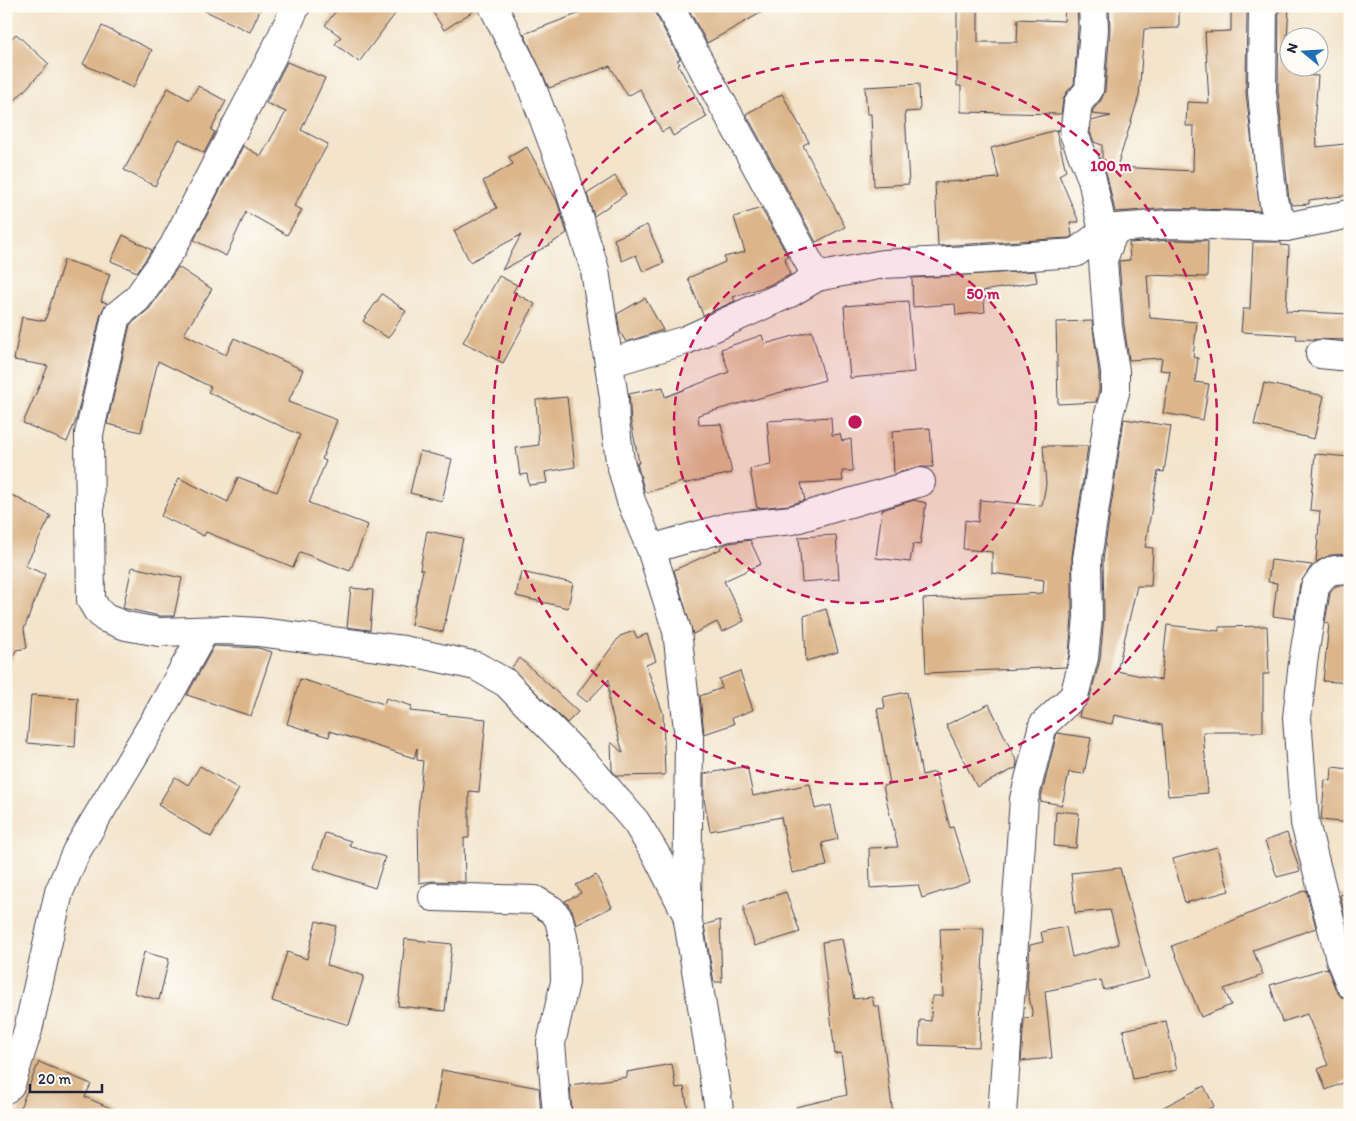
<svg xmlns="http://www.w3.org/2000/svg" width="1356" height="1121" font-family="Itim,sans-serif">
<rect width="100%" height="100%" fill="#fdfcf7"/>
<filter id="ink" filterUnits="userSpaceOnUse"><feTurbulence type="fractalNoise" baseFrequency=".02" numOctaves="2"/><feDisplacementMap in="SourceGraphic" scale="10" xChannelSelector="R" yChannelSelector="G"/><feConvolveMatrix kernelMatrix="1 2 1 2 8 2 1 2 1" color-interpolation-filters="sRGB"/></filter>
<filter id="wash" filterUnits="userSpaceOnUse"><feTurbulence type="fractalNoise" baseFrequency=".0096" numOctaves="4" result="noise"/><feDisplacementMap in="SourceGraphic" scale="20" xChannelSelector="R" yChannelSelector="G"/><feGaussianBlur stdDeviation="1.12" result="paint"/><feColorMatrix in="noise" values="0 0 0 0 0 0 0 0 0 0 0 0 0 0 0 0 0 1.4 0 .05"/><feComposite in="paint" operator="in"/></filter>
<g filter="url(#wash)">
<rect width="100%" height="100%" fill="#f3e4cb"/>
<g id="blocks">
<g fill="#dcb68a">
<path d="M 195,6 L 262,6 L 250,32 Z"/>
<path d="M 340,6 L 401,6 L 359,62 L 335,44 L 341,37 L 325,25 Z"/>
<path d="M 429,6 L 478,6 L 478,8 L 444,30 Z"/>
<path d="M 576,6 L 653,6 L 655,13 L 680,59 L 677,60 L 680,64 L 678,65 L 707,117 L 673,136 L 669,128 L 662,132 L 640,89 L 628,96 L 610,66 L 549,88 L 524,34 L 580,13 Z"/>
<path d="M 687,6 L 773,6 L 707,43 Z"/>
<path d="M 957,6 L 978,6 L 978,42 L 1017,42 L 1018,19 L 1064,21 L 1065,6 L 1077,6 L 1078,28 L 1074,84 L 1066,93 L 1063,100 L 1061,114 L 961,112 L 961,86 L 957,86 Z"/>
<path d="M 1109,6 L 1179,6 L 1179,28 L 1144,29 L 1139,96 L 1117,167 L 1193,171 L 1194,126 L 1186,126 L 1187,102 L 1209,103 L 1205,32 L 1231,31 L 1231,6 L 1247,6 L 1246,93 L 1260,211 L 1172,208 L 1115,212 L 1107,176 L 1102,162 L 1102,145 L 1094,142 L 1090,132 L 1091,121 L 1111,116 L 1092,114 L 1093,110 L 1101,100 L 1105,91 L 1110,29 Z"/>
<path d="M 1279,7 L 1289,8 L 1287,39 L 1288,40 L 1288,68 L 1304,68 L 1304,75 L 1318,76 L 1315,112 L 1317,147 L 1345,144 L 1350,195 L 1309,200 L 1309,204 L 1292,205 L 1289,200 L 1278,91 Z"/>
<path d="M 102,26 L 152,50 L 133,88 L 83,64 Z"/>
<path d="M 16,34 L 49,64 L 6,110 L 6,44 Z"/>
<path d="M 287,62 L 325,78 L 301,130 L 328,144 L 294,206 L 302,210 L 287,235 L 246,212 L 226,256 L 194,240 L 243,146 L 261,156 L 286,112 L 266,103 Z"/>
<path d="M 919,84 L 920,111 L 905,112 L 909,184 L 874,186 L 871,114 L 867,114 L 865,87 Z"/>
<path d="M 198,86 L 226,101 L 211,130 L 215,132 L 204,153 L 179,139 L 155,186 L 124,170 L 168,88 L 190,100 Z"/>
<path d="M 782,94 L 809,142 L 803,145 L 845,227 L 816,242 L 746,114 Z"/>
<path d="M 1056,130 L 1059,130 L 1059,131 L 1056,130 L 1066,171 L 1059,175 L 1079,222 L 1070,222 L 1072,236 L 1069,238 L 938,246 L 935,183 L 999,178 L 991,148 Z"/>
<path d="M 527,147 L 557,201 L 567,233 L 549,245 L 502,270 L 521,235 L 470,262 L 454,231 L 497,208 L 483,181 L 513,164 L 509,157 Z"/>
<path d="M 615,176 L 626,194 L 594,216 L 587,194 Z"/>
<path d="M 761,208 L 788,256 L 785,258 L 790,275 L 767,286 L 733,297 L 735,301 L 703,315 L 688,278 L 725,262 L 724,257 L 745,252 L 734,217 Z"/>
<path d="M 647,225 L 664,263 L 643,272 L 636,255 L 622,261 L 614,239 Z"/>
<path d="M 123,235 L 152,250 L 137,272 L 111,261 Z"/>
<path d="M 1172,240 L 1208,241 L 1207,277 L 1147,275 L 1150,318 L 1197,322 L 1193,357 L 1198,358 L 1195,382 L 1209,384 L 1203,420 L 1163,413 L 1170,371 L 1160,370 L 1162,358 L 1129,360 L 1124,325 L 1119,262 L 1119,261 L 1130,260 L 1129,243 Z"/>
<path d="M 1253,242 L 1281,242 L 1281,245 L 1289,246 L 1286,311 L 1350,314 L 1350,340 L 1296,339 L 1297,335 L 1241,332 L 1243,309 L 1250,309 Z"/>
<path d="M 64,260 L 110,274 L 101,301 L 107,303 L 101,313 L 76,420 L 67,442 L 23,423 L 48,366 L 14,360 L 22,317 L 45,321 Z"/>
<path d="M 178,267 L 212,289 L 184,334 L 226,355 L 234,338 L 303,370 L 288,402 L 337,420 L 322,459 L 326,461 L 309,503 L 368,525 L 350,571 L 300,552 L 293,567 L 206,532 L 204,536 L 161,516 L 179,478 L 228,502 L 238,477 L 277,492 L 300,435 L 208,392 L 211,387 L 158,361 L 141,432 L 107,424 L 130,325 L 150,308 Z"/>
<path d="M 1035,271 L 1037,282 L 983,291 L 985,312 L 956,315 L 955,304 L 913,307 L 912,278 Z"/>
<path d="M 499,276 L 517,285 L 513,292 L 535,304 L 503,363 L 463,342 Z"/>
<path d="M 382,294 L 406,311 L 388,338 L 363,321 Z"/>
<path d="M 645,298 L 663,330 L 626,342 L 620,332 L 617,314 Z"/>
<path d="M 908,301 L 914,372 L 850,378 L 844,306 Z"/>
<path d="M 1092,321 L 1099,372 L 1099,391 L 1096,402 L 1058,404 L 1056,322 Z"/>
<path d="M 812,331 L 825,380 L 698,415 L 699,425 L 721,424 L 732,473 L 683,484 L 682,482 L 645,493 L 637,463 L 639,463 L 631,422 L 629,394 L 663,387 L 665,397 L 729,372 L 721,349 L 762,335 L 765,344 Z"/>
<path d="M 1264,383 L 1324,396 L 1314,439 L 1254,425 Z"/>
<path d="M 567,397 L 575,467 L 545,472 L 547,483 L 529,485 L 527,474 L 520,475 L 516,448 L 539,445 L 536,400 Z"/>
<path d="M 831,417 L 832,435 L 840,434 L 842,441 L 851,439 L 853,471 L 842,471 L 843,481 L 801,483 L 805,500 L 789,505 L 757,508 L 750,469 L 771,465 L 767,421 Z"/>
<path d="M 1124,419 L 1171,426 L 1164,472 L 1158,471 L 1145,547 L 1153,548 L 1151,586 L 1137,586 L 1117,671 L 1161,680 L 1167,625 L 1219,631 L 1219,627 L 1267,626 L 1269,674 L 1263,674 L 1263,732 L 1203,732 L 1208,793 L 1168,796 L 1162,725 L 1114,715 L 1112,724 L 1079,717 L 1080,711 L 1089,700 L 1100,660 L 1104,617 L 1103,560 Z"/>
<path d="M 930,428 L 933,467 L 917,467 L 894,474 L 892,431 Z"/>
<path d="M 1043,446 L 1088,446 L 1072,557 L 1072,616 L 1069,655 L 1066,667 L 926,673 L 923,599 L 1043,593 L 1044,580 L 992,573 L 992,552 L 963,549 L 965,520 L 978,522 L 980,500 L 1042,506 L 1046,484 Z"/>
<path d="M 420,451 L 452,459 L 442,501 L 410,493 Z"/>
<path d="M 1315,454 L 1350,457 L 1350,554 L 1331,555 L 1316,562 L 1320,511 L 1310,510 Z"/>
<path d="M 6,492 L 51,516 L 25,566 L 45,574 L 24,629 L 27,648 L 16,650 L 8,670 L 6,670 Z"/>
<path d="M 914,500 L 926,503 L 920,545 L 913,544 L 910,562 L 876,558 L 882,510 Z"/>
<path d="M 427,531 L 463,538 L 443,632 L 411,625 L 423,570 L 420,569 Z"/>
<path d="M 836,535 L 839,579 L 802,582 L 799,537 Z"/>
<path d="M 750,540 L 761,564 L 724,581 L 744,621 L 722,632 L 717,622 L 693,634 L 674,570 L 721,549 L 720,547 L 729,543 Z"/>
<path d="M 1271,560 L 1312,565 L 1300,584 L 1294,619 L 1273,616 L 1277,583 L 1268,582 Z"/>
<path d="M 132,567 L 182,578 L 174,616 L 160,616 L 123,608 Z"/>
<path d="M 521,572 L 573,583 L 568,608 L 516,596 Z"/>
<path d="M 1350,585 L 1350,683 L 1323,681 L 1329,624 L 1325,623 L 1330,593 L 1336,586 Z"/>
<path d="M 351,588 L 373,590 L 370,630 L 347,627 Z"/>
<path d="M 826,609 L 838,652 L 806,661 L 804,616 Z"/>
<path d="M 634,631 L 637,638 L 647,634 L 656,661 L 646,665 L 663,713 L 665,775 L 617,776 L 612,770 L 611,742 L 623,753 L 609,703 L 609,679 L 587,702 L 577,694 L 620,636 Z"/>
<path d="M 214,646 L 258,648 L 272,652 L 251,716 L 187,695 Z"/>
<path d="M 520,658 L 578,712 L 567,723 L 511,668 Z"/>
<path d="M 740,671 L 753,710 L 732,718 L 734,724 L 704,734 L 700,696 L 722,688 L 719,679 Z"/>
<path d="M 300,679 L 384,704 L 386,698 L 412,706 L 410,711 L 486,719 L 479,792 L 469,791 L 469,838 L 464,838 L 465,882 L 433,881 L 419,883 L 418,813 L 423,761 L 417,760 L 417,748 L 414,758 L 330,731 L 329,737 L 287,724 Z"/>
<path d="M 907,692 L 922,775 L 935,772 L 950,828 L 953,827 L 970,882 L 922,898 L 918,885 L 870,888 L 869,848 L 898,847 L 883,786 L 890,784 L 877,709 L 885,708 L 883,697 Z"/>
<path d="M 31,695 L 78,698 L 75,747 L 27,743 Z"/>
<path d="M 989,704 L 1017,762 L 1016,768 L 977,787 L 946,725 Z"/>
<path d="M 1057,733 L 1091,738 L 1084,774 L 1069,772 L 1062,805 L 1040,801 Z"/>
<path d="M 200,766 L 239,789 L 211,837 L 158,805 L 175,777 L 188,785 Z"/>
<path d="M 747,766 L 753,796 L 810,784 L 815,809 L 831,805 L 838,839 L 822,843 L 827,866 L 792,873 L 781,817 L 710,831 L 704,799 L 704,774 Z"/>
<path d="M 1332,767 L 1350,769 L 1350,823 L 1321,820 L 1325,780 L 1331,781 Z"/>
<path d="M 1056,811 L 1079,813 L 1076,848 L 1054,846 Z"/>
<path d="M 325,833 L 351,841 L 349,846 L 385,857 L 375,888 L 314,868 Z"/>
<path d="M 1287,833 L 1300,871 L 1277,877 L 1265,841 Z"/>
<path d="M 1217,847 L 1229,891 L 1185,903 L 1173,859 Z"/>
<path d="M 1120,868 L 1149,978 L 1104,990 L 1101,980 L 1045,991 L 1052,1058 L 1021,1061 L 1024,1018 L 1033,1017 L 1027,986 L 1030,945 L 1043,942 L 1041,932 L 1066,927 L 1072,957 L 1119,944 L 1110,910 L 1075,913 L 1071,873 Z"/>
<path d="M 596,875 L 612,907 L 576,925 L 572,910 L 565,901 L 581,893 L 576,885 Z"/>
<path d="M 1306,890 L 1316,928 L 1253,950 L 1263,975 L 1224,989 L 1231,1005 L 1201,1017 L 1172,946 Z"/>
<path d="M 786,892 L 800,932 L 755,946 L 744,914 L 744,906 Z"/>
<path d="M 1350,892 L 1350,915 L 1345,917 L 1340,895 Z"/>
<path d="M 720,920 L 722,982 L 714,982 L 704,925 Z"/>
<path d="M 316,921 L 336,926 L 327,965 L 364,976 L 349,1025 L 272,1001 L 287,952 L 307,959 Z"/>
<path d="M 984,928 L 979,1047 L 919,1045 L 920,1020 L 931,1021 L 932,996 L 943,996 L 940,929 Z"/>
<path d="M 405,939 L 452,944 L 445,1011 L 398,1006 Z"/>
<path d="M 842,939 L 854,999 L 872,997 L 874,1006 L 879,1006 L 893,1115 L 797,1115 L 796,1107 L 847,1095 L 841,1053 L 835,1054 L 822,942 Z"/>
<path d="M 144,952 L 169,959 L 159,1000 L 134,993 Z"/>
<path d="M 1327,968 L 1336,990 L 1341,997 L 1350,999 L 1350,1080 L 1326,1090 L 1318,1069 L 1328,1065 L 1307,1014 L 1282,1022 L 1270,985 Z"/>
<path d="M 1166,1021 L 1177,1070 L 1133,1079 L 1123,1030 Z"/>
<path d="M 39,1062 L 91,1084 L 85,1097 L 126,1115 L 17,1115 Z"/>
<path d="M 672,1064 L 676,1088 L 684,1087 L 689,1115 L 572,1115 L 570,1085 L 627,1077 L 627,1072 Z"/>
<path d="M 442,1070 L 539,1088 L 541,1115 L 434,1115 Z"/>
<path d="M 1204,1086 L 1214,1106 L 1198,1115 L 1148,1115 Z"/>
</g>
</g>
</g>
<g filter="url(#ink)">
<use href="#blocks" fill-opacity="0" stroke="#413f51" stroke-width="1"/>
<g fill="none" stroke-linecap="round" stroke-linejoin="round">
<g stroke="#413f51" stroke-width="30">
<g id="minor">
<path d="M 296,6 L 276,49 L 173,247 L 137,299 L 116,316 L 89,434 L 91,600 L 97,610 L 105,618 L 126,626 L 159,632 L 224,630 L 259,632 L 403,650 L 476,666 L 506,683 L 587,765 L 636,822 L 658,858 L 687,915 L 720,1115"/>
<path d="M 493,6 L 528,77 L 566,178 L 595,270 L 614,398 L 615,422 L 620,461 L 631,501 L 651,549 L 677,631 L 689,738 L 687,911"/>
<path d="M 669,6 L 817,277"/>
<path d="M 1093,6 L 1094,28 L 1089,90 L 1078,103 L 1074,134 L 1092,179 L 1103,232"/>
<path d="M 1263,6 L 1262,92 L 1269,165 L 1274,205 L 1286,227"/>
<path d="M 1320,354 L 1350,357"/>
<path d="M 609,363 L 686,340 L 790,293 L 817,277 L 883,264 L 971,260 L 1075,253 L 1103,232 L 1115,228 L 1172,224 L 1286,227 L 1350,214"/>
<path d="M 651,549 L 728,527 L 792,520 L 921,482"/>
<path d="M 1350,570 C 1331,568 1325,571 1315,587 L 1303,662 L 1297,718 L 1305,823 L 1340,959 L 1350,984"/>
<path d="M 433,897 L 535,900 L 552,910 L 559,919 L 564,942 L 565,982 L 551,1043 L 557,1115"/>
<path d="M 6,1089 L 11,1084 L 28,1030 L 59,892 L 76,852 L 155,720 L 204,632"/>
<path d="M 1002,1115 L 1024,799 L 1043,725 L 1074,696 L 1084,658 L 1088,617 L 1087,559 L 1109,414 L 1115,393 L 1115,371 L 1108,327 L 1103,260 L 1115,228"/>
</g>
</g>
<use href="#minor" stroke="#fff" stroke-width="28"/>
</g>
</g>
<circle cx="855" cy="422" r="181" fill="#c2185b" fill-opacity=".12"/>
<g fill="none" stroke="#c2185b" stroke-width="2.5" stroke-dasharray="9 6">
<circle cx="855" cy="422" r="181"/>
<circle cx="855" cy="422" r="362"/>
</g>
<circle cx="855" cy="422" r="8" fill="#c2185b" stroke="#fdfcf7" stroke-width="2.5"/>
<g font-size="15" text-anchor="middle" font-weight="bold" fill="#c2185b" stroke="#fdfcf7" stroke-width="4" stroke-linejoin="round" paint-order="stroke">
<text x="1111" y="171">100 m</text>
<text x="983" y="299">50 m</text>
</g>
<rect width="1356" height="1121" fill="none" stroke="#fdfcf7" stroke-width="25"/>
<g transform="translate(1304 52) rotate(288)"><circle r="24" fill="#fdfcf7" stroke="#a5a5ac"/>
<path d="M0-4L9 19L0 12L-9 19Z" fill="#1f6fb2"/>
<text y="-8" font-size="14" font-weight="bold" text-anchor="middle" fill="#22223b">N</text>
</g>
<path d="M30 1084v8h72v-8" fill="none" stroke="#22223b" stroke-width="2.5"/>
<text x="38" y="1084" font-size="15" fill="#22223b" stroke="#fdfcf7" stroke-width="4" paint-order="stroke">20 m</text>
</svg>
